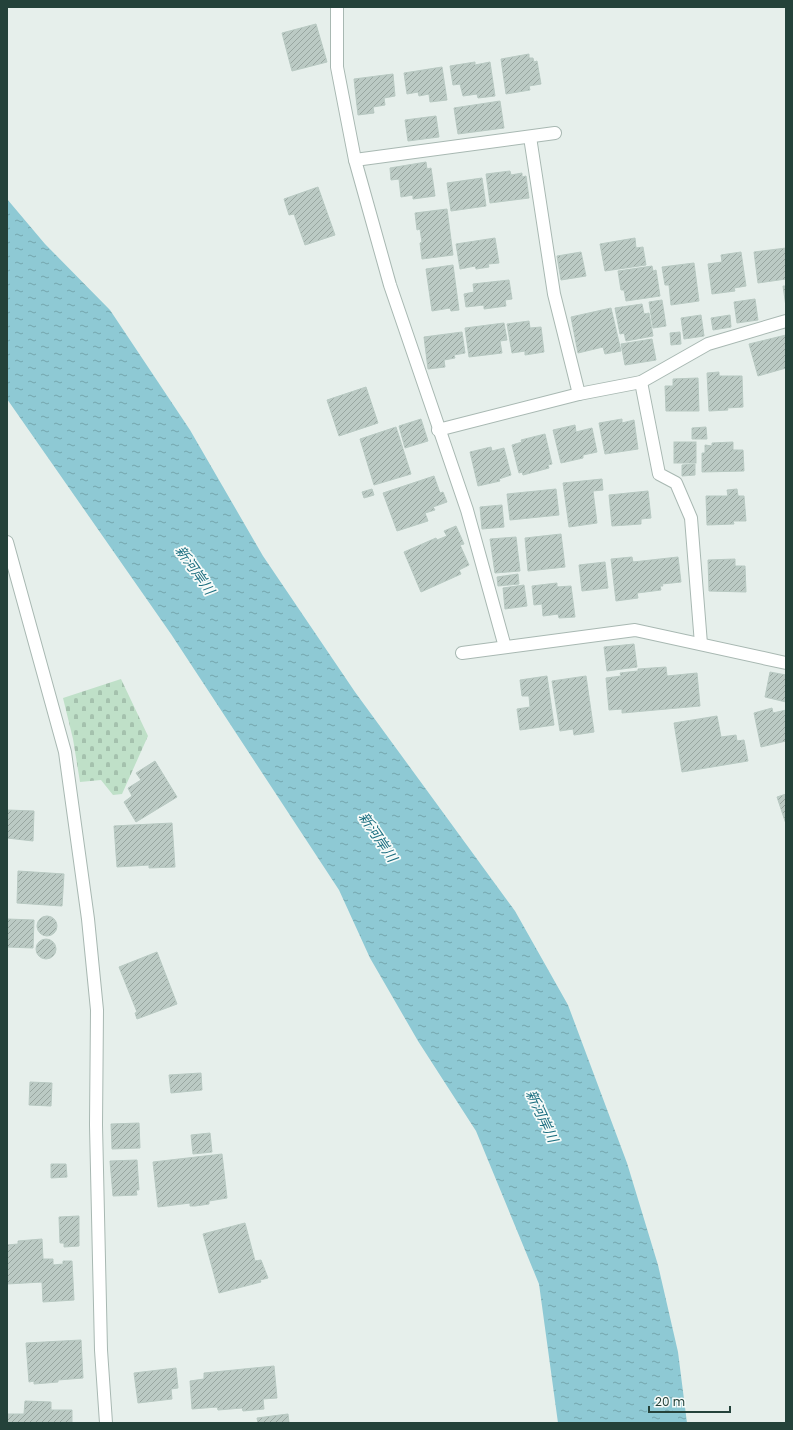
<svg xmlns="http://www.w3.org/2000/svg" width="793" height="1430" font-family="Poppins,'Noto Sans JP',sans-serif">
<defs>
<pattern id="cemetery-stones" width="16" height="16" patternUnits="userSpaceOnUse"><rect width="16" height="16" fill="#bfe0c8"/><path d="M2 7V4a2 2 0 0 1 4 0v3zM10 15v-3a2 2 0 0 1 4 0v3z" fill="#a4c1ad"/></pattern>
<pattern id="water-ripples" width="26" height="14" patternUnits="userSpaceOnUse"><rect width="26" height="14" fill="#8ec9d4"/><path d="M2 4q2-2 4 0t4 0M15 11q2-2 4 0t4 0" fill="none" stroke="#74a5ad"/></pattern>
<pattern id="building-hatch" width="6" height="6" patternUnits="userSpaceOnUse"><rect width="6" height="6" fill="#bbcac4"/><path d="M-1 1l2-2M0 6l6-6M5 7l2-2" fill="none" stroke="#98a6a0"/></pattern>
</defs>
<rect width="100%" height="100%" fill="#e6efeb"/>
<path fill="url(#cemetery-stones)" d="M 121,679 L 148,736 L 122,794 L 113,795 L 101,780 L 80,782 L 73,739 L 63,698 Z"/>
<path fill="url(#water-ripples)" d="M 7,199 L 45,244 L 110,310 L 190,430 L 263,556 L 355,692 L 515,911 L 568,1005 L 627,1163 L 658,1265 L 678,1352 L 687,1423 L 558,1423 L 539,1284 L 476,1131 L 418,1041 L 370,958 L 339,890 L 171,634 L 7,399 Z"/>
<g fill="url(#building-hatch)" stroke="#b8c9c2">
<path d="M 316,24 L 327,62 L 292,71 L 282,33 Z"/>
<path d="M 529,54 L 529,58 L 533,58 L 534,62 L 537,61 L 541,84 L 529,86 L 530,90 L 506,94 L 501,59 Z"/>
<path d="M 475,62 L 475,65 L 490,62 L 495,96 L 478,98 L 477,94 L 463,96 L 460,84 L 453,85 L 450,66 Z"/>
<path d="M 442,67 L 447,100 L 430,102 L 429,94 L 419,96 L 418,92 L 407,94 L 404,73 Z"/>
<path d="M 393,74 L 395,96 L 384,98 L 385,105 L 373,107 L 374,113 L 358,115 L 354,79 Z"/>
<path d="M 500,101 L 504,128 L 458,134 L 454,108 Z"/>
<path d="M 436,116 L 439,137 L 408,141 L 405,120 Z"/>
<path d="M 426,162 L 427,169 L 431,168 L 435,196 L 413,199 L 413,195 L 401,197 L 399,179 L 391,180 L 390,168 Z"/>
<path d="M 510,171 L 511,175 L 522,173 L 522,177 L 526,176 L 529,198 L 490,203 L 486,174 Z"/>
<path d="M 482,178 L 486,206 L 451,211 L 447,183 Z"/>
<path d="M 318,187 L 335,235 L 305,245 L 294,214 L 289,215 L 284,199 Z"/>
<path d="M 447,209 L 453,255 L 422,259 L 420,243 L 422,242 L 420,229 L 417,230 L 415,213 Z"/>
<path d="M 495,238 L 499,263 L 488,264 L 489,267 L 476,269 L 475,266 L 460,269 L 456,244 Z"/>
<path d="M 635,238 L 636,248 L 643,247 L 646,265 L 605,271 L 600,244 Z"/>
<path d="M 786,248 L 786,279 L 758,283 L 754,252 Z"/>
<path d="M 581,252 L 586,276 L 561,280 L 557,256 Z"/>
<path d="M 741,252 L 746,286 L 734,288 L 735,291 L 712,294 L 708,264 L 722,262 L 721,255 Z"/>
<path d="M 694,263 L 699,301 L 671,305 L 669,285 L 665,285 L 662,267 Z"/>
<path d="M 453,265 L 459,310 L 451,311 L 450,308 L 432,311 L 426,269 Z"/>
<path d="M 652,266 L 653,271 L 656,270 L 660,296 L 626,301 L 624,290 L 621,290 L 618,271 Z"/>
<path d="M 509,280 L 512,299 L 505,300 L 506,306 L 484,309 L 484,305 L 466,307 L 464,294 L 474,292 L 473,284 Z"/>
<path d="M 783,286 L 786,286 L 786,307 Z"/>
<path d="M 755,299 L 758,320 L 737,323 L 734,302 Z"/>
<path d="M 662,300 L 666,326 L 653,328 L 649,302 Z"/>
<path d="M 642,304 L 644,314 L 649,313 L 653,336 L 626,341 L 624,333 L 620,334 L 615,308 Z"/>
<path d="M 611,308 L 621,351 L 605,354 L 603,347 L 578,353 L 571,317 Z"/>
<path d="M 701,315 L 704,336 L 684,339 L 681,318 Z"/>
<path d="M 730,315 L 731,327 L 713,330 L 711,318 Z"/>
<path d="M 529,321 L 530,328 L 541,327 L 544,352 L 525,355 L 525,351 L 512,353 L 507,324 Z"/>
<path d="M 504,323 L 507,340 L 500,341 L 502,353 L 469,357 L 465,328 Z"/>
<path d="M 462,332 L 465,353 L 454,355 L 455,358 L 444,360 L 445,367 L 428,369 L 424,337 Z"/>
<path d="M 680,332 L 681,344 L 671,345 L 670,333 Z"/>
<path d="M 786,335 L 786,368 L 758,376 L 749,344 Z"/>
<path d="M 652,339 L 656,360 L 625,365 L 621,344 Z"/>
<path d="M 719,372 L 719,376 L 742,376 L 743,407 L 727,408 L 728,410 L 709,411 L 707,373 Z"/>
<path d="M 698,378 L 699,411 L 666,411 L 665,386 L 673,386 L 673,379 Z"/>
<path d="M 366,387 L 378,423 L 339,436 L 327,400 Z"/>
<path d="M 421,419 L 428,441 L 405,448 L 399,426 Z"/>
<path d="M 622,419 L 622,423 L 634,420 L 638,449 L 605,454 L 599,423 Z"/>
<path d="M 575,425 L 576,432 L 592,428 L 597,452 L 583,455 L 583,458 L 561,463 L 553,430 Z"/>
<path d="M 396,427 L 411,474 L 374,485 L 360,439 Z"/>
<path d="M 706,427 L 707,439 L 692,439 L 692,428 Z"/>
<path d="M 545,434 L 552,464 L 548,465 L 549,468 L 523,475 L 522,472 L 519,473 L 512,445 L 522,442 L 521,440 Z"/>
<rect x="674" y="442" width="22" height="21"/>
<path d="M 733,442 L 733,450 L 743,450 L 744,471 L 702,472 L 702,453 L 705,453 L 705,445 L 712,446 L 712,443 Z"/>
<path d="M 491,447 L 492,451 L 504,448 L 511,475 L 499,479 L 500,481 L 478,486 L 470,452 Z"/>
<path d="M 695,464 L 695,475 L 682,476 L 682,465 Z"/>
<path d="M 434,476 L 440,493 L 443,492 L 447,502 L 433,507 L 435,510 L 425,513 L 428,521 L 397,531 L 383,493 Z"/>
<path d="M 602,479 L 603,490 L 593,491 L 597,523 L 569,527 L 563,483 Z"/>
<path d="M 372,489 L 374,495 L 364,498 L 362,492 Z"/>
<path d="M 556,489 L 559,515 L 510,520 L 507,494 Z"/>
<path d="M 737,489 L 738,496 L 744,496 L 746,521 L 733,521 L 734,524 L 707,525 L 706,496 L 728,496 L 727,490 Z"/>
<path d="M 648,491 L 651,518 L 641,519 L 641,524 L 612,526 L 609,495 Z"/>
<path d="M 502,505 L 504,527 L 482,529 L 480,507 Z"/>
<path d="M 456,526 L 464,544 L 460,545 L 469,565 L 459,570 L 461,574 L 421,592 L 404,552 L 436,538 L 437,540 L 447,536 L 444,531 Z"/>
<path d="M 561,534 L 565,567 L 528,571 L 525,538 Z"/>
<path d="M 516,537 L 520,571 L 495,573 L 490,539 Z"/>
<path d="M 632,557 L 633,562 L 678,557 L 681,582 L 662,584 L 663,586 L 660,586 L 661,590 L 637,593 L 638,598 L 616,601 L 611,559 Z"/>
<path d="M 735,559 L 735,566 L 745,566 L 746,592 L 709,591 L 708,560 Z"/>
<path d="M 605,562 L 608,588 L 582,591 L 579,565 Z"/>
<path d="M 518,574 L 519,584 L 498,586 L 497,577 Z"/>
<path d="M 557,583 L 557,587 L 571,586 L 575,617 L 559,618 L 558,614 L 543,616 L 542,604 L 534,605 L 532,586 Z"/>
<path d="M 524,585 L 527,606 L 505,609 L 503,588 Z"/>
<path d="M 634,644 L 637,667 L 607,671 L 604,647 Z"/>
<path d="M 666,667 L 667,676 L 697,673 L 700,706 L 622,713 L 622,709 L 609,710 L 606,678 L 621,676 L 620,673 L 638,671 L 638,669 Z"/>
<path d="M 770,672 L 786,675 L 786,702 L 765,697 Z"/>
<path d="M 547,676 L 554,725 L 520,730 L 517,709 L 530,707 L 529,696 L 522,696 L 520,680 Z"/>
<path d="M 586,676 L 594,732 L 574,735 L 573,729 L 560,731 L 552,681 Z"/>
<path d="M 772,708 L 773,713 L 786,710 L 786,741 L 761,747 L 754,713 Z"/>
<path d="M 717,716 L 721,737 L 736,735 L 737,741 L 744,740 L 748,761 L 682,772 L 674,723 Z"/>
<path d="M 155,761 L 177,797 L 136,822 L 124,802 L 132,796 L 128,788 L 141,780 L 136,773 Z"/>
<path d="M 786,794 L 786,824 L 777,797 Z"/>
<path d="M 7,810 L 34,811 L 33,841 L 7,838 Z"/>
<path d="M 172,823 L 175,867 L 149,868 L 149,865 L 117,867 L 114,826 Z"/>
<path d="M 18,871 L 64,874 L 62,906 L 17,903 Z"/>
<circle cx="47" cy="926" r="10"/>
<path d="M 7,919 L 34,920 L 33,948 L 7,947 Z"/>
<circle cx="46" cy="949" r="10"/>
<path d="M 157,952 L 177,1004 L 137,1019 L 135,1013 L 137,1012 L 119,967 Z"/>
<path d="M 201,1073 L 202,1090 L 171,1093 L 169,1075 Z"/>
<path d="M 30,1082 L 52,1083 L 51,1106 L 29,1105 Z"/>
<path d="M 139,1123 L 140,1148 L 112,1149 L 111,1124 Z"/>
<path d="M 210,1133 L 212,1152 L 193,1154 L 191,1135 Z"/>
<path d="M 222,1154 L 227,1198 L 209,1201 L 209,1204 L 195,1206 L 190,1206 L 190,1203 L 158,1207 L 153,1162 Z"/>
<path d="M 137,1160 L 139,1190 L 136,1190 L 137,1195 L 113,1196 L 110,1161 Z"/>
<path d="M 51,1164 L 66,1164 L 67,1177 L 51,1178 Z"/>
<path d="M 79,1216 L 79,1246 L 64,1247 L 64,1243 L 60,1243 L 59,1217 Z"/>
<path d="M 245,1223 L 255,1261 L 261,1260 L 268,1278 L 260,1280 L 261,1282 L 219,1293 L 203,1234 Z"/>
<path d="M 42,1239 L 43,1259 L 53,1259 L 53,1265 L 63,1264 L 63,1261 L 72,1261 L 74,1300 L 43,1302 L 42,1282 L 7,1284 L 7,1245 L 18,1244 L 18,1241 Z"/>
<path d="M 81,1340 L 83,1378 L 58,1380 L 58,1382 L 34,1384 L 34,1381 L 29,1382 L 26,1343 Z"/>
<path d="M 274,1366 L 277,1398 L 263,1399 L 264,1409 L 243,1411 L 242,1408 L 218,1410 L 217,1407 L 192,1409 L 190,1381 L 204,1379 L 204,1373 Z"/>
<path d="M 176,1368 L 178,1388 L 171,1389 L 172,1399 L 138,1403 L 134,1373 Z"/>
<path d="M 25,1401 L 51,1402 L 51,1410 L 72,1410 L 72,1423 L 7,1423 L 7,1414 L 24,1414 Z"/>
<path d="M 288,1414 L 289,1423 L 258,1423 L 257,1418 Z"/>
</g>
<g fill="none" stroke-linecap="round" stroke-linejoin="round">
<g stroke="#a8b8b2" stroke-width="14">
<g id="street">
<path d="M 337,7 L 337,67 L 355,160 L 390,285 L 467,510 L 505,647"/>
<path d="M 530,137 L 554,294 L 579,394"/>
<path d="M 355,160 L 555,133"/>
<path d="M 641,382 L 659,474 L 676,483 L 691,518 L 701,644"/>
<path d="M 438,430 L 579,394 L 641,382 L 708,344 L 786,321"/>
<path d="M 7,542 L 65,752 L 88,919 L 97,1010 L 96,1125 L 101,1350 L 106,1423"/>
<path d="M 462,653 L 635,630 L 786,663"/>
</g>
</g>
<use href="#street" stroke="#fff" stroke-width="12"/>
</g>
<g text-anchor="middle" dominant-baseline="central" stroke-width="3.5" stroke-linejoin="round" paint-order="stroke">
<g font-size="14" font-style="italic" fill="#1c6f80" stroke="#f7fbf9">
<text transform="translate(195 570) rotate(55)">新河岸川</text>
<text transform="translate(378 837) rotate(56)">新河岸川</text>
<text transform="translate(542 1116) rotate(65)">新河岸川</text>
</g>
</g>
<rect width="793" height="1430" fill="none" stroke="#24423a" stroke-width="16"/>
<path d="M649 1406v6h81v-6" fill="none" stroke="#24423a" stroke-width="2"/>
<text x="655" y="1406" font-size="12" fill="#24423a" stroke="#f7fbf9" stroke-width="3" paint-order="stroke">20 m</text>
</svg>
